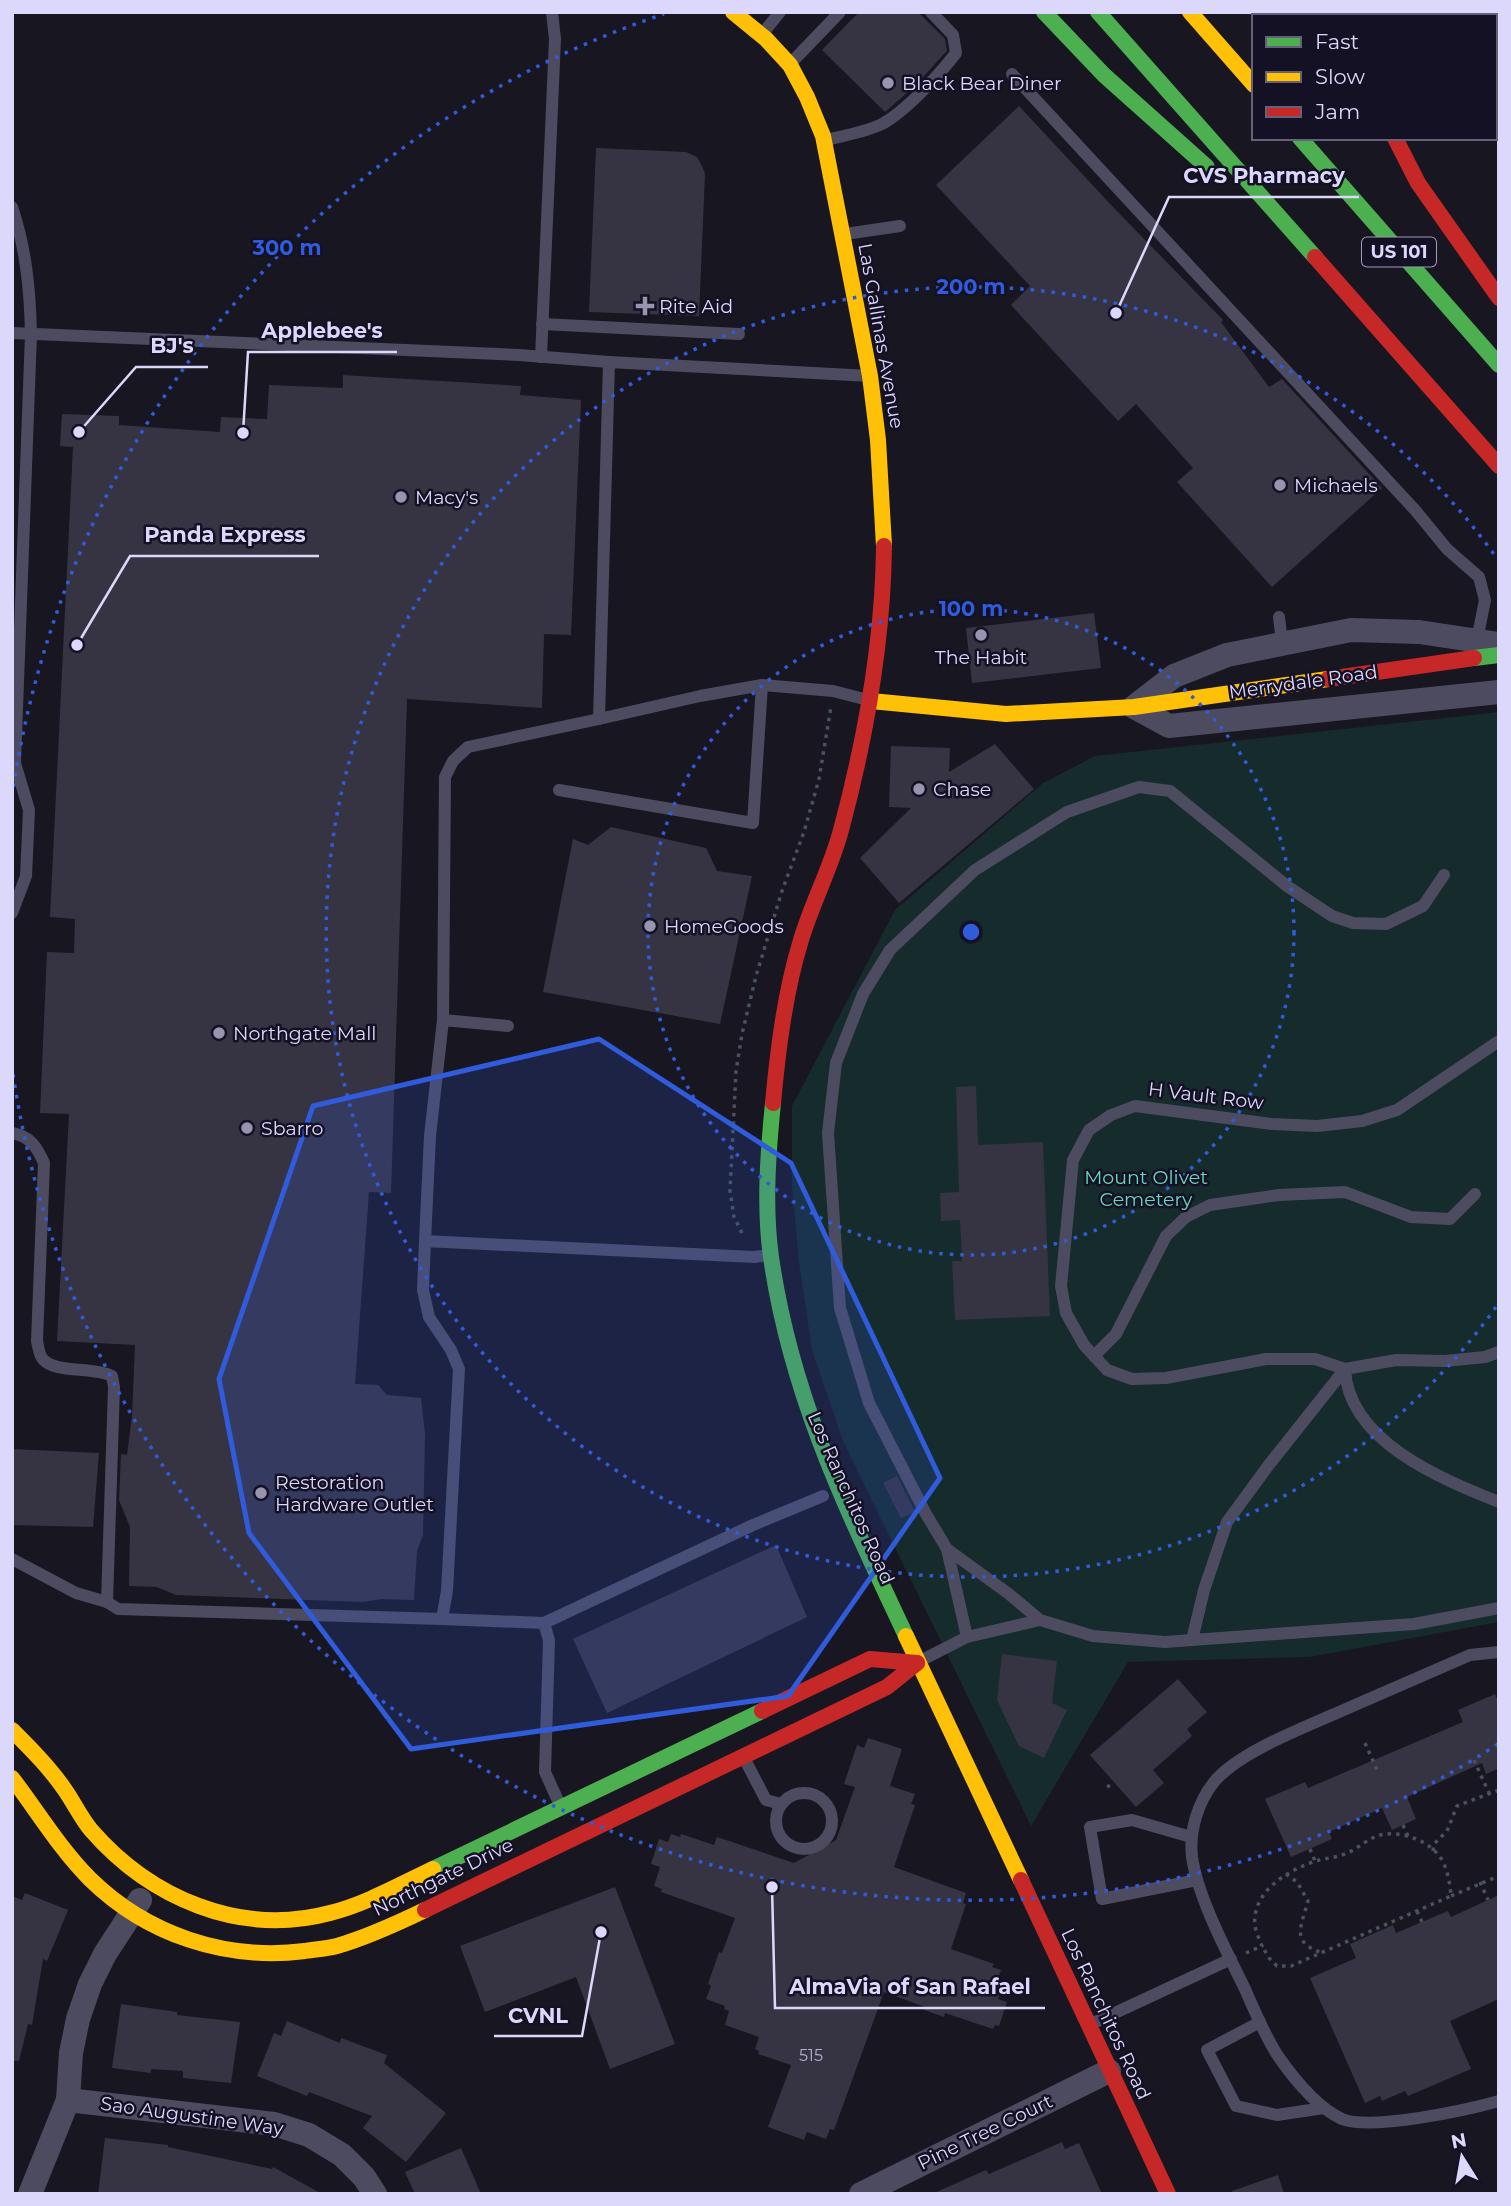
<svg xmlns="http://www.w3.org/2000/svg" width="1511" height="2206" font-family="Montserrat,sans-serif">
<rect width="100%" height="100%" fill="#181620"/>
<path fill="#152b2c" d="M 1499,712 L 1499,1622 L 1310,1657 L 1128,1662 L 1031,1826 L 843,1441 L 812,1350 L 799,1262 L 792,1185 L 792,1106 L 895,910 L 1043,783 L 1095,756 Z"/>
<g fill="#363442">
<path d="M 859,12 L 918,12 L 945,39 L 947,51 L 942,56 L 916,85 L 885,112 L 822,50 Z"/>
<path d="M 1019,106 L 1113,207 L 1223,320 L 1221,322 L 1269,387 L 1282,379 L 1382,488 L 1272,587 L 1177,482 L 1193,468 L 1136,404 L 1118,421 L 1011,305 L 1030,286 L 936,185 Z"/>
<path d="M 596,148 L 686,152 L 697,157 L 702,166 L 705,174 L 699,316 L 589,312 Z"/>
<path d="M 343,375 L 521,386 L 520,395 L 581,400 L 571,635 L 544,634 L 542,708 L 407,699 L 391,1193 L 369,1192 L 355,1384 L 378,1385 L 387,1395 L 421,1398 L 425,1434 L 423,1535 L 417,1551 L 414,1600 L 381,1599 L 363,1602 L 176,1595 L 157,1587 L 129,1586 L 130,1527 L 119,1500 L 121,1454 L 127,1455 L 132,1416 L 135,1345 L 57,1341 L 69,1114 L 40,1113 L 47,952 L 74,953 L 75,919 L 50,917 L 73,447 L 60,446 L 62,414 L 119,416 L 119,425 L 220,432 L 221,417 L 267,419 L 269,385 L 343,388 Z"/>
<path d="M 1094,613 L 1101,668 L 972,683 L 966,628 Z"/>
<path d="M 995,744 L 1034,789 L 899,903 L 860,858 L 911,808 L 889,807 L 891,746 L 950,748 L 949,772 Z"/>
<path d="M 611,827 L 706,848 L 717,871 L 752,876 L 720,1024 L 543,992 L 573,839 L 588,845 Z"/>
<path d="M 976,1086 L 978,1145 L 1043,1142 L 1050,1316 L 955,1320 L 952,1261 L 962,1261 L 960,1220 L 941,1221 L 940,1193 L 959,1192 L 956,1087 Z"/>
<path d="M 12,1449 L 99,1453 L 93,1527 L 12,1525 Z"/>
<path d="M 897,1476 L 915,1512 L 901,1518 L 883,1483 Z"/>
<path d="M 776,1545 L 807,1617 L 607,1713 L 573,1639 Z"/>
<path d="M 1002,1654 L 1057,1661 L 1052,1703 L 1067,1710 L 1044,1758 L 1019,1746 L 997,1700 Z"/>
<path d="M 1178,1679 L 1207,1712 L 1187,1729 L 1192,1736 L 1153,1770 L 1164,1783 L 1136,1807 L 1090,1755 Z"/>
<path d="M 1495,1694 L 1499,1703 L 1499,1768 L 1486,1774 L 1482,1763 L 1407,1797 L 1416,1819 L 1392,1830 L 1382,1808 L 1329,1832 L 1332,1839 L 1291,1857 L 1265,1799 L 1305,1782 L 1308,1788 L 1463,1722 L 1458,1710 Z"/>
<path d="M 868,1738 L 902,1749 L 890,1786 L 915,1794 L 911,1804 L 915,1805 L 894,1867 L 966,1893 L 963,1903 L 966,1904 L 951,1949 L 994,1964 L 992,1967 L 1001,1970 L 994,1991 L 1000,1993 L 998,1999 L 1007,2002 L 999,2026 L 995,2025 L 993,2029 L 945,2013 L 944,2017 L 924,2010 L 925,2007 L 884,1992 L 834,2130 L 830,2129 L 826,2139 L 807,2132 L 804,2140 L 768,2127 L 791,2065 L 758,2054 L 759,2051 L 755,2049 L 759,2037 L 725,2025 L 729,2011 L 724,2009 L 725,2006 L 706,1999 L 711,1986 L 708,1984 L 719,1952 L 722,1953 L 735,1918 L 661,1892 L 662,1889 L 654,1886 L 660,1867 L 651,1864 L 659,1839 L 668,1842 L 671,1834 L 680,1837 L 681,1834 L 714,1845 L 717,1837 L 794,1863 L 836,1840 L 855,1787 L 844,1784 L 857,1745 L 864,1748 Z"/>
<path d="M 615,1887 L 675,2044 L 610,2069 L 576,1977 L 485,2012 L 460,1946 Z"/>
<path d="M 25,1893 L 68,1910 L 47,1961 L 43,1959 L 32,2025 L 28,2024 L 19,2061 L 12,2061 L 12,1896 L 22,1900 Z"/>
<path d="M 1499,1895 L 1499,1999 L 1450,2021 L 1471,2069 L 1408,2096 L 1405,2091 L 1382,2101 L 1380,2096 L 1365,2103 L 1310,1978 L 1356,1958 L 1350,1944 L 1393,1925 L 1396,1933 L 1448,1911 L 1451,1917 Z"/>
<path d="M 121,2004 L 177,2012 L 177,2015 L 240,2022 L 231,2083 L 183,2078 L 183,2071 L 151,2069 L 151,2073 L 112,2068 Z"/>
<path d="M 287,2021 L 340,2043 L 341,2038 L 387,2055 L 384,2063 L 446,2113 L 406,2162 L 363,2128 L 372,2116 L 309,2092 L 307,2096 L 257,2076 L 274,2033 L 281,2036 Z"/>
<path d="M 105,2138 L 168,2145 L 168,2147 L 272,2169 L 273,2167 L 322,2194 L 98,2194 Z"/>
<path d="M 1062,2142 L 1065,2149 L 1079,2143 L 1102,2194 L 932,2194 L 986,2170 L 989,2174 Z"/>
<path d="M 461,2148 L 481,2194 L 415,2194 L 405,2172 Z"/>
<path d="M 1278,2175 L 1284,2194 L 1233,2194 L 1232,2191 Z"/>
</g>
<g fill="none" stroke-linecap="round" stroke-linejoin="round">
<g stroke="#48525e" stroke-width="3.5" stroke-dasharray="3.5 5" stroke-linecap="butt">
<path d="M 742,1233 L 734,1217 L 730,1191 L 736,1071 L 742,1034 L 756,976 L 782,891 L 804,832 L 819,779 L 831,707"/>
<path d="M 1365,1743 L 1378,1772"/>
<path d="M 1474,1760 L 1489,1793"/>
<path d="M 1107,1787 L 1114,1783"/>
<path d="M 1403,1825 L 1408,1836"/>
<path d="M 1310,1849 L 1315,1861"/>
<path d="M 1433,1851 L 1434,1844 L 1447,1831 L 1457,1806 L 1499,1790"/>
<path d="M 1286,1874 L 1297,1882 L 1308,1901 C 1301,1927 1290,1943 1323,1953"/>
<path d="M 1480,1882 L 1488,1900"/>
<path d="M 1451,1896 L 1499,1876"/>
<path d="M 1417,1911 L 1422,1922"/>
<path d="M 1246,1953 L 1262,1946 C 1260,1940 1256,1933 1255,1926 C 1251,1892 1288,1870 1316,1861 C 1325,1858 1334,1858 1342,1855 C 1356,1851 1366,1839 1380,1835 C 1401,1830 1431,1841 1442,1860 C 1448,1871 1450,1884 1451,1896 L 1291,1966 L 1277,1966 L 1269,1958 L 1262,1946"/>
</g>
<g stroke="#4d4b60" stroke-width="12">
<path d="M 1286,12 L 1290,16"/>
<path d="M 763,33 L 780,12"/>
<path d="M 790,64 L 840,12"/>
<path d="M 1012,74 L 1415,510 L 1447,549 L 1479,577 L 1485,600 L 1477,640"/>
<path d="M 825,140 C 843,136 866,132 882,124 C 906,111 940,74 956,53 L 953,35 L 931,12"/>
<path d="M 12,207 C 26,249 30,289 31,334 L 15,763 L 12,763"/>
<path d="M 845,234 L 900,226"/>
<path d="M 542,324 L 739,334"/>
<path d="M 12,333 L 519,355 L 609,362"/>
<path d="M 541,357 L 555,39 L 552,12"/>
<path d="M 1279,617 L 1282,642"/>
<path d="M 868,700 L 833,691 L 762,685 L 700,696 L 599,719 L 609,362 L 870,376"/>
<path d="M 559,790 L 753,823 L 762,685"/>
<path d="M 12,913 L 26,876 L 29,810 L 15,763"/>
<path d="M 443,1020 L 445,777 L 453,761 L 468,747 L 599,719"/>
<path d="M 1499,1041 L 1397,1110 L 1362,1121 L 1317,1126 L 1272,1124 L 1135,1106 L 1111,1115 L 1089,1130 L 1073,1160 L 1061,1286 L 1066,1313 L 1084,1345 L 1107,1370 L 1132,1379 L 1166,1378 L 1266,1359 L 1315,1359 L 1345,1369 L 1396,1360 L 1445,1361 L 1485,1357 L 1499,1352"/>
<path d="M 12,1133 C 30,1136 37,1147 44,1163 L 37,1341 C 38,1345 39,1354 42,1358 C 53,1374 92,1366 112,1376 L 114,1387 L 107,1602 L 118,1609 L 442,1619 L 447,1591 L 459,1369 L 451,1350 L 429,1317 L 423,1290 L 425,1241 L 754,1257 L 771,1255"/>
<path d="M 425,1241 L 430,1136 L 443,1020 L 508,1026"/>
<path d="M 1094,1356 L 1116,1334 L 1166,1236 L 1186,1217 L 1210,1205 L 1279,1195 L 1345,1192 L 1411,1217 L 1450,1219 L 1475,1194"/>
<path d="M 1345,1369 C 1348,1441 1441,1479 1499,1502"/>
<path d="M 947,1549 L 1009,1594 L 1040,1620 L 1093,1636 L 1165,1642 L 1192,1640 L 1414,1624 L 1499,1608"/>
<path d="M 12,1559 L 76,1593 L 107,1602"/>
<path d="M 442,1619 L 544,1623 L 549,1640 L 545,1772 L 560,1805"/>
<path d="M 544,1623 L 753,1525 L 823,1496"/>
<path d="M 967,1637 L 947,1549 L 926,1514 L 869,1403 L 840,1308 L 828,1133 L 836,1063 L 863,994 L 890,950 L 975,870 L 1067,812 L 1139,787 L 1170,791 L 1287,886 L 1332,916 L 1353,923 L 1386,924 L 1423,906 L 1444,875"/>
<path d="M 1192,1640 L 1204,1590 L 1227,1522 L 1268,1466 L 1345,1369"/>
<path d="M 1499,1652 L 1470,1655 C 1426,1674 1382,1693 1339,1712 C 1303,1728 1239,1752 1214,1782 C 1198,1802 1189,1831 1192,1857 C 1198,1898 1227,1952 1245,1989 C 1255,2012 1265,2036 1278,2056 C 1294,2079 1316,2107 1342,2119 C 1371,2131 1467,2110 1499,2101"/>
<path d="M 920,1661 L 967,1637 L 1040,1620"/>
<path d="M 744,1758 L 766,1800 L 781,1804"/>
<circle cx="804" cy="1821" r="28"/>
<path d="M 1191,1837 L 1132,1820 L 1090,1827 L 1102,1899 L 1197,1880"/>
<path d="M 1260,2022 L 1207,2050 L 1236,2106 L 1277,2115 L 1324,2108"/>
<path d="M 1089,2025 L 1231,1959"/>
</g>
<g stroke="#4d4b60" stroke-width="24">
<path d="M 1499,644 L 1419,632 L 1351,630 L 1227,655 L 1174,676 L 1134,707 L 1169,726 L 1499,692"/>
<path d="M 68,2100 L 274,2124 L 309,2135 L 342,2155 L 364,2177 L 375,2194"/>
<path d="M 30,2194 L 68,2100 L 71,2053 L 78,2019 L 90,1984 L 105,1954 L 140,1900"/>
<path d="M 861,2194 L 1109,2071"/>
</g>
<g stroke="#4caf50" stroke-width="16">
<path d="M 1044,12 L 1104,75 L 1207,167"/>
<path d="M 1098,12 L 1315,257"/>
<path d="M 1300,138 L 1499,365"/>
<path d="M 1474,658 L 1499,655"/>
<path d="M 773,1103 C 768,1153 764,1207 771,1257 C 791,1397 847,1510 906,1636"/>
<path d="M 433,1869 L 762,1711"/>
</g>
<g stroke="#ffc107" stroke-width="16">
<path d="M 733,12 L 766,39 L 790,65 L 807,97 L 823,136 L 870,376 L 878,440 L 884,546"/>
<path d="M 1190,12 L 1254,85"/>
<path d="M 871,701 L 1006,714 L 1134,707 L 1328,679"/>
<path d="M 906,1636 L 1021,1880"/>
<path d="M 12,1730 C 31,1749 50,1768 65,1790 C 74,1803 81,1818 91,1830 C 150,1898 240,1937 330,1913 C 366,1904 399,1885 433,1869"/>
<path d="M 12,1778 C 38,1812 60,1849 90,1879 C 147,1935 226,1961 305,1951 C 315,1949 326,1949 337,1946 C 368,1937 396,1924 425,1910"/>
</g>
<g stroke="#c62828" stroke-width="16">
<path d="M 1365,12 L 1365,16"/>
<path d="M 1496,12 L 1499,23"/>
<path d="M 1395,138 L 1418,183 L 1499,298"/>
<path d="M 1315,257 L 1499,466"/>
<path d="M 773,1103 C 778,1049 785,992 801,940 C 812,903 831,868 841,830 C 866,737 883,643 884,546"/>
<path d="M 762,1711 L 870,1659 L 917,1663"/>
<path d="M 1021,1880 L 1168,2194"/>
<path d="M 425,1910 L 887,1687 L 917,1663"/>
</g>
<path stroke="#c62828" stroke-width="16" d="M 1328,679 L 1474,658"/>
</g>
<path fill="#305cdc" fill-opacity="0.2" stroke="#305cdc" stroke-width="5" stroke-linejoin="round" d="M 599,1039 L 791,1163 L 940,1478 L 788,1696 L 411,1749 L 249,1533 L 219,1379 L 313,1106 Z"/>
<g fill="none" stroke="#305cdc" stroke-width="3.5" stroke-dasharray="3.5 7">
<circle cx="971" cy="932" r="323"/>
<path d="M1496 1307A645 645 0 1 1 1496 557"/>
<path d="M1498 1744A968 968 0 0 1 12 1067M12 797A968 968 0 0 1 664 14"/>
</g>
<g fill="#9794af" stroke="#151125" stroke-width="2.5">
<circle cx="888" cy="83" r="7"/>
<path d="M641.5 295.5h7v7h7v7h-7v7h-7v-7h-7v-7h7z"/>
<circle cx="1280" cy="485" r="7"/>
<circle cx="401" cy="497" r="7"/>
<circle cx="981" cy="635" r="7"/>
<circle cx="919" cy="789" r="7"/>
<circle cx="650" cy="926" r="7"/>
<circle cx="219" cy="1033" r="7"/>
<circle cx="247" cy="1128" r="7"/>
<circle cx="261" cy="1493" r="7"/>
</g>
<g text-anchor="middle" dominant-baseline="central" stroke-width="5" stroke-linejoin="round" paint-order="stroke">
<g font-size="16" fill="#b2afce">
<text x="811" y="2055">515</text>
</g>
<rect fill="#151125" stroke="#a09cbc" stroke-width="2" x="1362" y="237.5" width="74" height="29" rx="5"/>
<g font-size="18" font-weight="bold" fill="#dcd8fc">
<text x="1399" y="252">US 101</text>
</g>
<g font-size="19" fill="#dcd8fc" stroke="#151125" text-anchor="start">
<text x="902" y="83">Black Bear Diner</text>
<text x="659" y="306">Rite Aid</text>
<text x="1294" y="485">Michaels</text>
<text x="415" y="497">Macy's</text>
<text x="981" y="657" text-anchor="middle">The Habit</text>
<text x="933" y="789">Chase</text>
<text x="664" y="926">HomeGoods</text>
<text x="233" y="1033">Northgate Mall</text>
<text x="261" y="1128">Sbarro</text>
<text x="275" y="1482">Restoration<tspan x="275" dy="22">Hardware Outlet</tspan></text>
</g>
<g font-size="19" fill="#dcd8fc" stroke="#151125">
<text transform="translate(881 336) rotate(80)">Las Gallinas Avenue</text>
<text transform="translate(1303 682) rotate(-8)">Merrydale Road</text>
<text transform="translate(1206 1096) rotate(7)">H Vault Row</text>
<text transform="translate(851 1498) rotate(66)">Los Ranchitos Road</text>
<text transform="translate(443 1877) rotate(-26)">Northgate Drive</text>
<text transform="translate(1106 2014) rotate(65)">Los Ranchitos Road</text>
<text transform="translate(192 2116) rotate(8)">Sao Augustine Way</text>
<text transform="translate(985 2132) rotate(-26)">Pine Tree Court</text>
</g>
<g font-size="19" fill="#68d7bd" stroke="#151125">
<text x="1146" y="1177">Mount Olivet<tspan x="1146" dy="22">Cemetery</tspan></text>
</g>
</g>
<circle cx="971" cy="932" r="10" fill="#305cdc" stroke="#151125" stroke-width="3.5"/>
<g font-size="21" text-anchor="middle" font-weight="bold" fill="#305cdc" stroke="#151125" stroke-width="5" stroke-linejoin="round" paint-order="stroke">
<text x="287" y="255">300 m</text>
<text x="971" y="294">200 m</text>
<text x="971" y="616">100 m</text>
</g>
<path fill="none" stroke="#dcd8fc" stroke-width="2.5" d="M1116 313L1169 197H1359M243 433L248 352H397M79 432L136 367H208M77 645L130 556H319M772 1887L775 2008H1045M601 1932L582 2036H494"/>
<g fill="#dcd8fc" stroke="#151125" stroke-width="2.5">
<circle cx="1116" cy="313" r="7"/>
<circle cx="243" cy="433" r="7"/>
<circle cx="79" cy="432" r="7"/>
<circle cx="77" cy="645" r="7"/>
<circle cx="772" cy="1887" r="7"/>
<circle cx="601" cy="1932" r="7"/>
</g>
<g font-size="21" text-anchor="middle" font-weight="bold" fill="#dcd8fc" stroke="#151125" stroke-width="5" stroke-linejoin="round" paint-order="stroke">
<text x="1264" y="183">CVS Pharmacy</text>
<text x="322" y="338">Applebee's</text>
<text x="172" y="353">BJ's</text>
<text x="225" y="542">Panda Express</text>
<text x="910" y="1994">AlmaVia of San Rafael</text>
<text x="538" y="2023">CVNL</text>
</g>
<rect width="1511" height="2206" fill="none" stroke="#dcd8fc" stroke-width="28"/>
<rect x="1252" y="14" width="245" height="126" fill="#151125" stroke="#65617b" stroke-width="2"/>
<rect x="1266" y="37" width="35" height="10" fill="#4caf50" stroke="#65617b" stroke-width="2"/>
<text x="1315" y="49" font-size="21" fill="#dcd8fc">Fast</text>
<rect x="1266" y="72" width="35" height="10" fill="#ffc107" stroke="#65617b" stroke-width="2"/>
<text x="1315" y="84" font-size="21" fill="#dcd8fc">Slow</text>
<rect x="1266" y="107" width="35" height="10" fill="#c62828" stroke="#65617b" stroke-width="2"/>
<text x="1315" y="119" font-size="21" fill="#dcd8fc">Jam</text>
<g transform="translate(1462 2157) rotate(349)" stroke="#151125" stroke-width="5" paint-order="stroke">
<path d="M0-5L12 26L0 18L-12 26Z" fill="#dcd8fc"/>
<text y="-10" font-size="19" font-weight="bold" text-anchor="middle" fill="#dcd8fc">N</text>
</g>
</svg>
